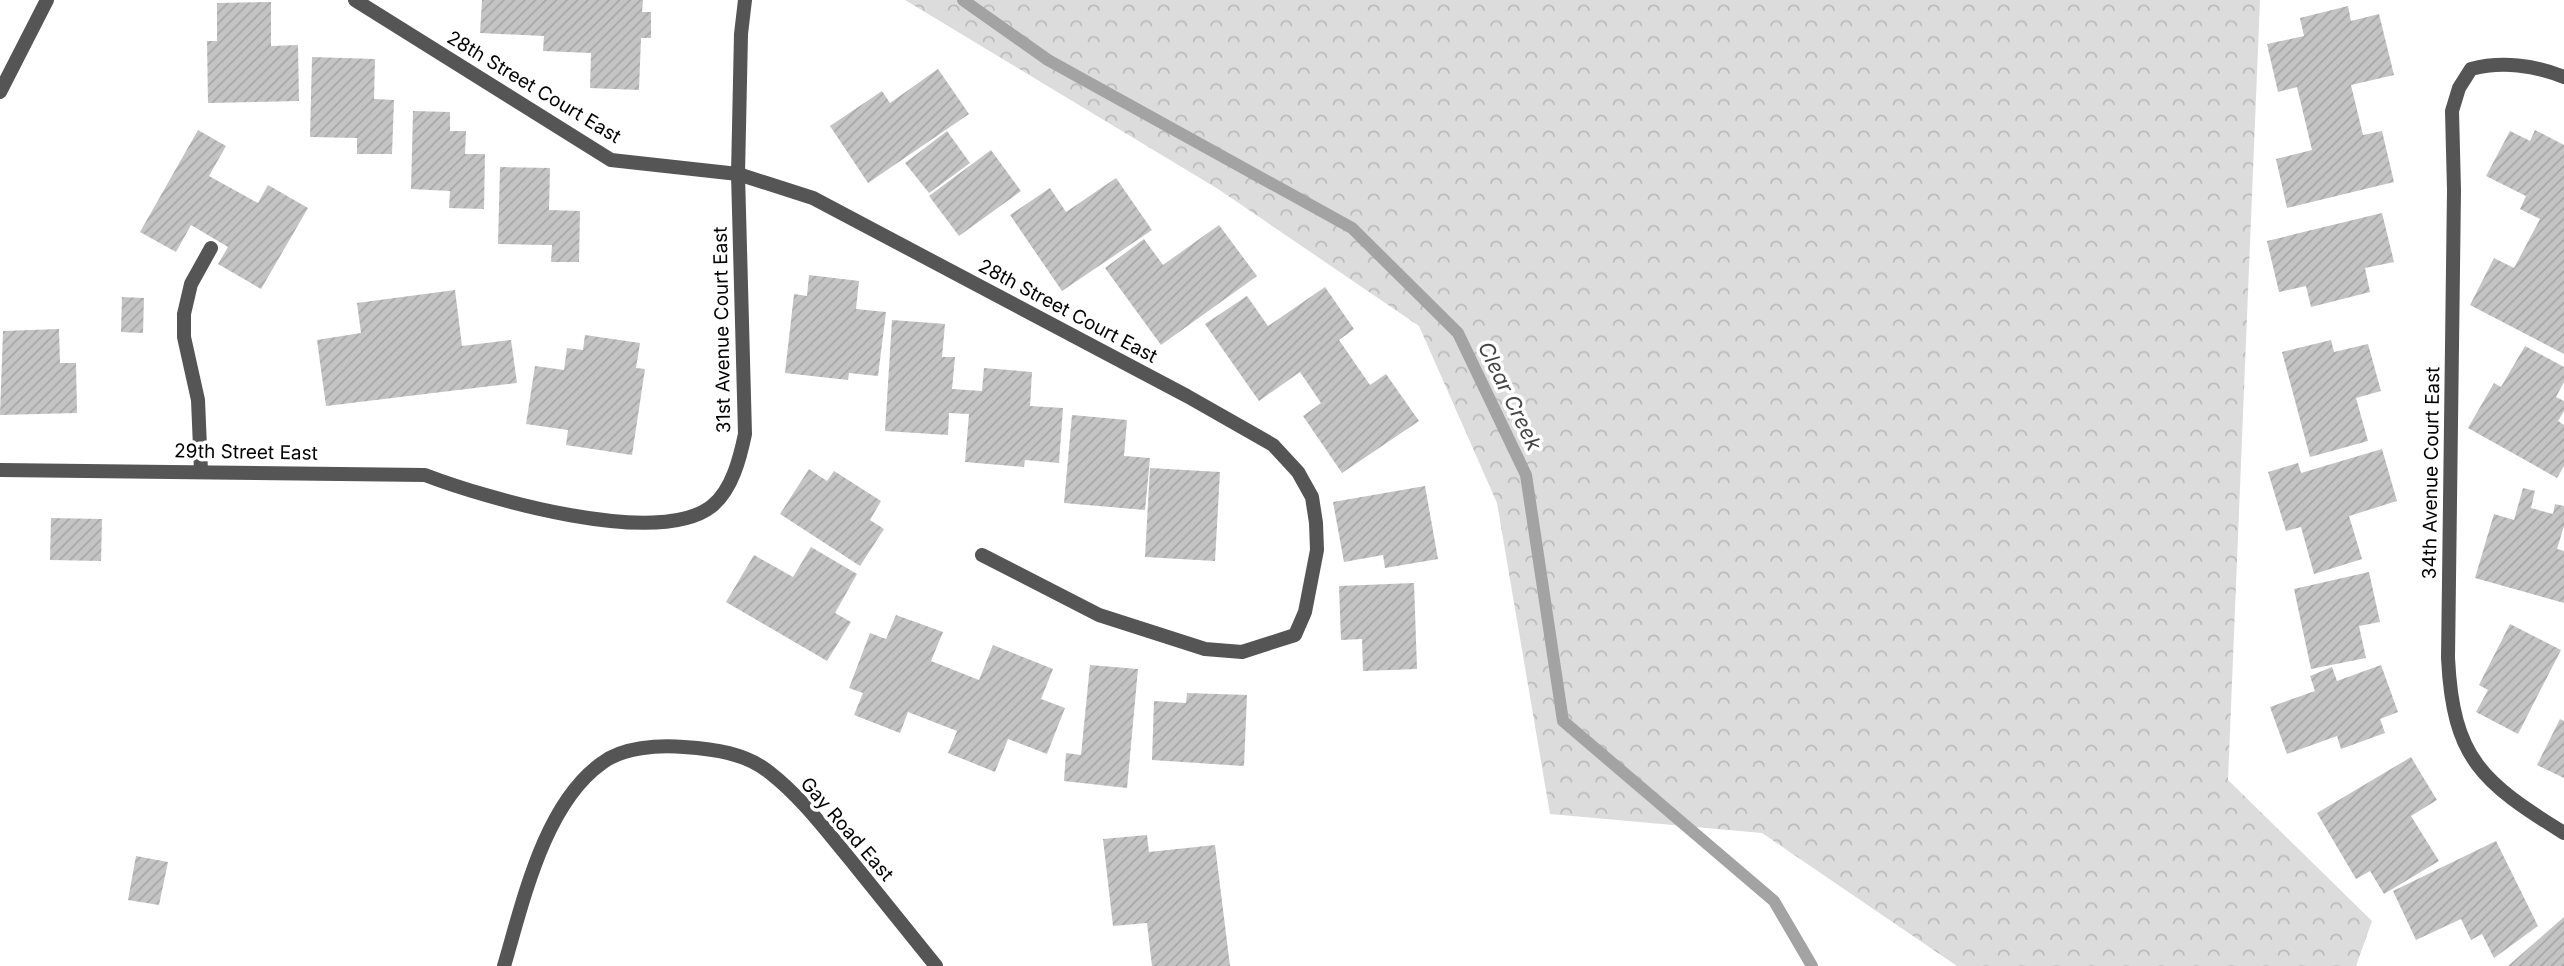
<svg xmlns="http://www.w3.org/2000/svg" width="2564" height="966" font-family="Inter,sans-serif">
<defs>
<pattern id="forest-crowns" width="20" height="18" patternUnits="userSpaceOnUse" patternTransform="scale(1.75)"><rect width="20" height="18" fill="#dcdcdc"/><path d="M2 6a3 3 0 1 1 6 0M12 15a3 3 0 1 1 6 0" fill="none" stroke="#bbb"/></pattern>
<pattern id="building-hatch" width="6" height="6" patternUnits="userSpaceOnUse" patternTransform="scale(1.75)"><rect width="6" height="6" fill="#c4c4c4"/><path d="M-1 1l2-2M0 6l6-6M5 7l2-2" fill="none" stroke="#a7a7a7"/></pattern>
</defs>
<rect width="100%" height="100%" fill="#fff"/>
<path fill="url(#forest-crowns)" d="M 905,0 L 2260,0 L 2228,780 L 2372,921 L 2356,966 L 1957,966 L 1762,833 L 1550,814 L 1497,503 L 1419,326 L 1218,189 Z"/>
<g fill="none" stroke-linecap="round" stroke-linejoin="round">
<path stroke="#a3a3a3" stroke-width="12" d="M 963,0 L 1048,60 L 1352,228 L 1458,333 L 1526,475 L 1563,721 L 1774,901 L 1812,966"/>
</g>
<g fill="url(#building-hatch)">
<path d="M 482,0 L 643,0 L 642,12 L 651,12 L 651,38 L 641,38 L 639,90 L 590,88 L 591,53 L 543,51 L 544,36 L 480,33 Z"/>
<path d="M 271,2 L 271,46 L 298,45 L 299,101 L 208,103 L 207,41 L 217,41 L 217,3 Z"/>
<path d="M 2348,6 L 2351,21 L 2379,14 L 2394,75 L 2351,85 L 2363,135 L 2382,131 L 2394,182 L 2287,208 L 2276,159 L 2312,150 L 2297,87 L 2278,92 L 2267,44 L 2304,36 L 2300,18 Z"/>
<path d="M 312,57 L 375,59 L 374,99 L 394,100 L 392,154 L 357,154 L 357,138 L 310,137 Z"/>
<path d="M 938,69 L 969,114 L 868,183 L 830,126 L 882,91 L 890,103 Z"/>
<path d="M 413,111 L 450,112 L 450,131 L 466,131 L 465,154 L 485,154 L 484,209 L 449,208 L 450,191 L 411,189 Z"/>
<path d="M 198,130 L 226,146 L 209,176 L 258,203 L 268,185 L 308,208 L 261,289 L 218,264 L 228,247 L 191,225 L 176,252 L 140,232 Z"/>
<path d="M 2535,130 L 2564,145 L 2564,354 L 2470,305 L 2494,258 L 2514,268 L 2540,219 L 2520,209 L 2526,196 L 2486,176 L 2510,131 L 2530,141 Z"/>
<path d="M 947,131 L 970,163 L 929,193 L 905,163 Z"/>
<path d="M 991,150 L 1021,191 L 959,236 L 929,196 Z"/>
<path d="M 500,167 L 550,168 L 549,210 L 580,211 L 579,262 L 551,262 L 552,245 L 498,244 Z"/>
<path d="M 1116,178 L 1152,230 L 1062,291 L 1010,215 L 1050,188 L 1066,212 Z"/>
<path d="M 2382,213 L 2394,262 L 2365,268 L 2370,292 L 2311,307 L 2306,286 L 2279,292 L 2267,241 Z"/>
<path d="M 1219,225 L 1257,276 L 1161,345 L 1105,268 L 1144,239 L 1163,265 Z"/>
<path d="M 809,275 L 859,281 L 856,309 L 886,312 L 878,376 L 849,373 L 848,380 L 785,373 L 794,294 L 807,296 Z"/>
<path d="M 1325,287 L 1354,329 L 1339,340 L 1370,385 L 1386,374 L 1419,421 L 1342,473 L 1303,416 L 1321,403 L 1300,372 L 1259,401 L 1205,324 L 1247,296 L 1268,326 Z"/>
<path d="M 455,290 L 462,346 L 511,340 L 517,383 L 326,406 L 317,340 L 361,333 L 357,303 Z"/>
<path d="M 122,297 L 144,298 L 143,333 L 121,332 Z"/>
<path d="M 892,320 L 945,324 L 942,357 L 955,357 L 952,389 L 982,391 L 984,368 L 1032,372 L 1030,406 L 1063,408 L 1059,463 L 1025,460 L 1024,467 L 965,462 L 969,414 L 949,413 L 948,435 L 885,431 Z"/>
<path d="M 59,329 L 60,363 L 76,363 L 77,413 L 0,415 L 3,331 Z"/>
<path d="M 585,335 L 640,343 L 636,368 L 645,369 L 632,455 L 566,445 L 568,430 L 526,424 L 535,366 L 564,370 L 567,348 L 583,350 Z"/>
<path d="M 2331,340 L 2334,352 L 2368,344 L 2381,391 L 2356,398 L 2368,441 L 2310,457 L 2282,352 Z"/>
<path d="M 2525,346 L 2564,367 L 2564,382 L 2556,397 L 2564,401 L 2564,411 L 2558,421 L 2564,425 L 2564,466 L 2557,478 L 2468,428 L 2494,383 L 2501,387 Z"/>
<path d="M 1072,415 L 1127,420 L 1124,456 L 1150,458 L 1145,510 L 1064,503 Z"/>
<path d="M 2382,449 L 2397,501 L 2349,516 L 2362,559 L 2314,574 L 2301,527 L 2286,531 L 2268,472 L 2298,463 L 2301,473 Z"/>
<path d="M 1150,468 L 1220,472 L 1215,561 L 1145,557 Z"/>
<path d="M 809,469 L 827,481 L 834,471 L 881,501 L 870,520 L 884,529 L 860,566 L 780,514 Z"/>
<path d="M 1425,486 L 1438,559 L 1385,568 L 1383,555 L 1344,562 L 1333,502 Z"/>
<path d="M 2523,488 L 2535,491 L 2531,508 L 2553,514 L 2555,504 L 2564,506 L 2564,526 L 2557,549 L 2564,551 L 2564,603 L 2475,578 L 2494,514 L 2514,520 Z"/>
<path d="M 51,518 L 102,519 L 101,561 L 50,560 Z"/>
<path d="M 811,547 L 857,574 L 835,613 L 851,622 L 827,661 L 726,602 L 754,555 L 793,577 Z"/>
<path d="M 2369,572 L 2380,622 L 2359,626 L 2366,658 L 2311,669 L 2294,589 Z"/>
<path d="M 1414,583 L 1417,669 L 1363,671 L 1362,639 L 1341,640 L 1339,586 Z"/>
<path d="M 896,615 L 943,632 L 931,661 L 979,680 L 993,645 L 1053,669 L 1041,699 L 1065,708 L 1047,754 L 1008,739 L 995,772 L 948,753 L 957,731 L 908,712 L 900,733 L 854,715 L 863,693 L 849,688 L 870,633 L 886,639 Z"/>
<path d="M 2510,624 L 2561,650 L 2518,734 L 2476,712 L 2488,690 L 2479,685 Z"/>
<path d="M 1090,665 L 1138,669 L 1127,788 L 1064,781 L 1066,753 L 1081,755 Z"/>
<path d="M 2381,665 L 2398,712 L 2380,719 L 2385,733 L 2341,749 L 2337,736 L 2287,754 L 2270,707 L 2315,691 L 2310,676 L 2332,667 L 2337,681 Z"/>
<path d="M 1187,693 L 1247,695 L 1244,766 L 1152,760 L 1154,701 L 1186,703 Z"/>
<path d="M 2560,719 L 2564,721 L 2564,778 L 2537,765 Z"/>
<path d="M 2411,757 L 2437,800 L 2411,816 L 2439,861 L 2384,894 L 2370,871 L 2356,879 L 2317,813 Z"/>
<path d="M 1147,835 L 1149,852 L 1215,845 L 1230,966 L 1152,966 L 1147,923 L 1113,926 L 1103,839 Z"/>
<path d="M 2496,841 L 2538,926 L 2494,958 L 2482,934 L 2471,940 L 2461,919 L 2416,940 L 2393,891 Z"/>
<path d="M 136,856 L 168,862 L 159,905 L 128,900 Z"/>
<path d="M 2564,917 L 2564,966 L 2508,966 Z"/>
</g>
<g fill="none" stroke-linecap="round" stroke-linejoin="round">
<path stroke="#555" stroke-width="14" d="M 201,471 L 198,400 L 184,337 L 184,314 L 191,284 L 211,248"/>
<g stroke="#555" stroke-width="14">
<path d="M 355,0 L 611,160 L 738,174 L 813,198 L 1187,396 L 1273,445 L 1298,472 L 1312,497 L 1316,523 L 1317,550 L 1305,612 L 1295,635 L 1242,652 L 1205,649 L 1099,615 L 982,555"/>
<path d="M 2564,77 C 2535,65 2501,61 2471,69 L 2459,88 L 2452,111 L 2454,190 L 2448,658 C 2453,759 2482,782 2564,833"/>
<path d="M 0,92 L 47,0"/>
<path d="M 0,470 L 425,475 C 485,498 658,549 712,506 C 732,490 740,458 745,434 L 738,174 L 741,34 L 745,0"/>
<path d="M 504,966 C 523,902 544,804 602,763 C 623,747 658,745 684,747 C 714,749 745,753 769,772 C 801,797 824,828 849,858 C 878,894 907,930 936,966"/>
</g>
</g>
<g text-anchor="middle" dominant-baseline="central" stroke-width="7" stroke-linejoin="round" paint-order="stroke">
<g font-size="19" fill="#000" stroke="#fff">
<text transform="translate(534 87) rotate(31)">28th Street Court East</text>
<text transform="translate(1068 311) rotate(28)">28th Street Court East</text>
<text transform="translate(722 330) rotate(-91)">31st Avenue Court East</text>
<text transform="translate(246 452) rotate(1)">29th Street East</text>
<text transform="translate(2431 473) rotate(-89)">34th Avenue Court East</text>
<text transform="translate(847 829) rotate(49)">Gay Road East</text>
</g>
<g font-size="21" font-style="italic" fill="#444" stroke="#fff">
<text transform="translate(1510 396) rotate(64)">Clear Creek</text>
</g>
</g>
</svg>
